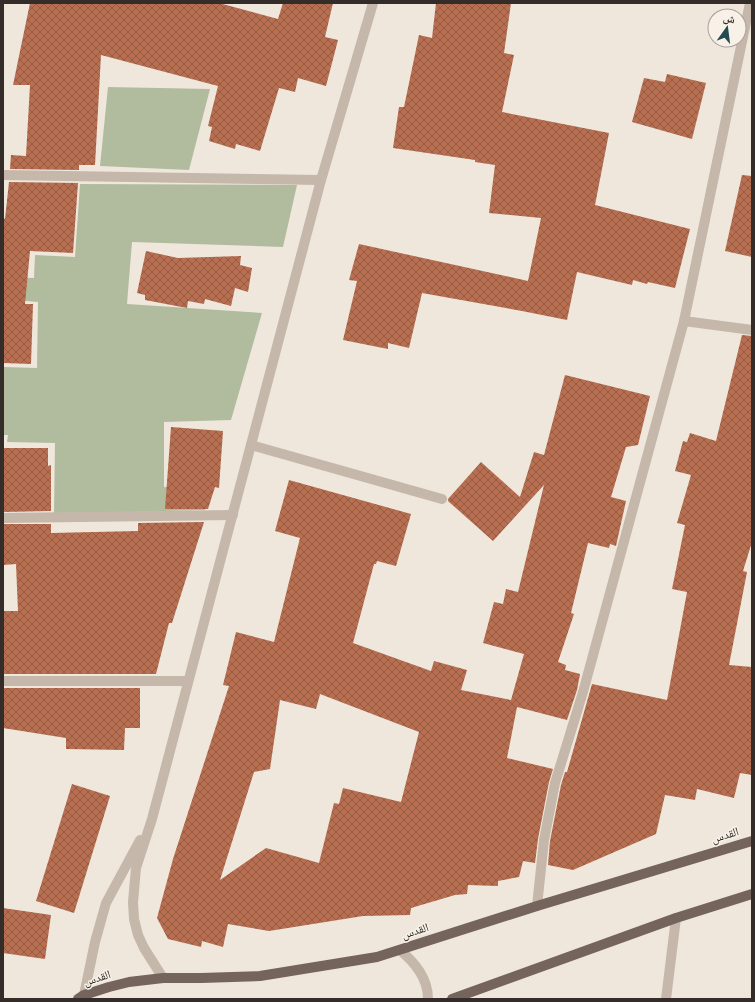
<svg xmlns="http://www.w3.org/2000/svg" width="755" height="1002" font-family="'Fira Sans','Noto Naskh Arabic',sans-serif">
<defs>
<pattern id="building-cross-hatch" width="8" height="8" patternUnits="userSpaceOnUse"><rect width="8" height="8" fill="#b76e51"/><path d="M0 0l8 8M0 8l8-8" fill="none" stroke="#955b43"/></pattern>
</defs>
<rect width="100%" height="100%" fill="#efe7dc"/>
<g fill="#b1bc9e">
<path d="M 108,87 L 210,89 L 189,170 L 100,166 Z"/>
<path d="M 80,184 L 297,185 L 283,247 L 132,242 L 127,304 L 262,313 L 231,420 L 164,422 L 164,487 L 211,490 L 205,510 L 54,514 L 55,443 L 7,442 L 8,435 L 3,435 L 3,367 L 37,368 L 38,302 L 3,299 L 3,277 L 34,278 L 35,255 L 75,257 Z"/>
</g>
<g fill="url(#building-cross-hatch)" fill-rule="evenodd">
<path d="M 30,3 L 219,3 L 278,19 L 283,3 L 333,3 L 325,37 L 338,40 L 326,86 L 298,78 L 295,92 L 279,88 L 260,151 L 236,144 L 235,149 L 209,141 L 212,127 L 208,126 L 218,86 L 101,55 L 95,165 L 79,165 L 79,170 L 10,169 L 11,155 L 26,156 L 30,85 L 13,85 Z"/>
<path d="M 436,3 L 511,3 L 504,53 L 514,55 L 502,112 L 609,133 L 595,205 L 690,229 L 675,288 L 648,282 L 647,284 L 633,280 L 632,285 L 577,272 L 567,320 L 522,311 L 422,293 L 409,348 L 388,343 L 388,349 L 343,340 L 357,281 L 349,280 L 359,244 L 528,281 L 541,218 L 489,213 L 495,165 L 475,162 L 475,160 L 393,148 L 399,107 L 404,107 L 419,35 L 432,38 Z"/>
<path d="M 667,74 L 706,83 L 692,139 L 632,122 L 644,78 L 665,82 Z"/>
<path d="M 742,175 L 752,176 L 752,257 L 725,251 Z"/>
<path d="M 9,182 L 78,183 L 73,253 L 30,251 L 25,304 L 33,304 L 31,364 L 3,363 L 3,218 L 5,219 Z"/>
<path d="M 146,251 L 178,258 L 241,256 L 240,265 L 252,268 L 248,292 L 235,288 L 231,306 L 205,299 L 204,304 L 188,301 L 187,308 L 145,300 L 145,295 L 137,293 Z"/>
<path d="M 742,335 L 752,336 L 752,542 L 743,571 L 747,572 L 729,665 L 752,667 L 752,775 L 740,773 L 734,798 L 697,789 L 695,800 L 665,795 L 656,834 L 573,870 L 548,865 L 550,841 L 561,785 L 565,772 L 567,772 L 592,684 L 667,700 L 687,592 L 672,589 L 685,525 L 677,523 L 691,475 L 675,471 L 683,441 L 687,442 L 690,433 L 716,441 Z"/>
<path d="M 565,375 L 650,396 L 638,445 L 626,447 L 611,497 L 626,501 L 616,546 L 610,544 L 609,548 L 588,543 L 571,613 L 574,614 L 558,662 L 566,665 L 565,670 L 580,674 L 577,690 L 567,720 L 517,707 L 507,758 L 553,769 L 549,782 L 538,839 L 535,863 L 523,861 L 519,877 L 498,881 L 498,886 L 468,885 L 467,894 L 455,895 L 411,908 L 410,915 L 363,916 L 269,931 L 228,924 L 223,947 L 202,941 L 201,947 L 168,939 L 157,918 L 173,859 L 229,686 L 223,685 L 236,632 L 274,642 L 300,538 L 275,531 L 289,480 L 411,514 L 396,566 L 377,561 L 376,564 L 374,564 L 353,643 L 431,671 L 434,661 L 467,670 L 461,690 L 511,700 L 524,654 L 483,643 L 494,602 L 503,604 L 506,589 L 518,592 L 544,485 L 493,541 L 448,501 L 448,499 L 481,462 L 520,497 L 534,452 L 544,455 ZM 320,694 L 419,732 L 401,802 L 343,788 L 339,804 L 334,803 L 319,863 L 266,848 L 220,880 L 254,772 L 270,769 L 280,700 L 316,709 Z"/>
<path d="M 171,427 L 223,431 L 219,488 L 215,487 L 208,509 L 165,509 Z"/>
<path d="M 3,448 L 48,448 L 48,466 L 51,465 L 51,511 L 3,512 Z"/>
<path d="M 204,522 L 172,623 L 169,623 L 156,674 L 3,674 L 3,611 L 18,611 L 16,564 L 3,565 L 3,524 L 51,524 L 51,533 L 138,531 L 138,523 Z"/>
<path d="M 3,688 L 140,688 L 140,728 L 125,728 L 124,750 L 66,749 L 66,738 L 3,728 Z"/>
<path d="M 72,784 L 110,796 L 74,913 L 36,901 Z"/>
<path d="M 3,908 L 51,915 L 45,959 L 3,953 Z"/>
</g>
<g fill="none" stroke-linecap="round" stroke-linejoin="round">
<path stroke="#c5b7aa" stroke-width="10" d="M 251,445 L 442,499"/>
<g stroke="#c5b7aa" stroke-width="10">
<path d="M 3,175 L 321,180"/>
<path d="M 684,321 L 752,330"/>
<path d="M 3,518 L 233,515"/>
<path d="M 3,681 L 188,681"/>
<path d="M 537,906 L 544,840 L 555,783 L 583,692 L 684,321 L 750,3"/>
<path d="M 400,950 C 415,963 428,978 428,999"/>
<path d="M 163,978 L 144,948 L 138,935 L 134,919 L 133,902 L 136,868 L 152,819 L 321,180 L 373,3"/>
<path d="M 84,999 L 84,995 L 95,942 L 106,903 L 140,840"/>
<path d="M 666,999 L 676,918"/>
</g>
<g stroke="#74645b" stroke-width="10">
<path d="M 78,999 L 84,995 L 109,987 L 129,982 L 163,978 L 201,978 L 260,976 L 377,957 L 537,906 L 752,841"/>
<path d="M 452,999 L 676,918 L 752,894"/>
</g>
</g>
<g text-anchor="middle" dominant-baseline="central" stroke-width="3" stroke-linejoin="round" paint-order="stroke">
<g font-size="12" fill="#332c28" stroke="#f7f1e8">
<text transform="translate(725 835) rotate(-17)">القدس</text>
<text transform="translate(415 931) rotate(-18)">القدس</text>
<text transform="translate(97 978) rotate(-18)">القدس</text>
</g>
</g>
<rect width="755" height="1002" fill="none" stroke="#332c28" stroke-width="8"/>
<g transform="translate(727 28) rotate(14)"><circle r="19" fill="#f7f1e8" stroke="#a9a29b"/>
<path d="M0-3L7 15L0 10L-7 15Z" fill="#234b50"/>
<text y="-6" font-size="11" font-weight="bold" text-anchor="middle" fill="#332c28">ش</text>
</g>
</svg>
